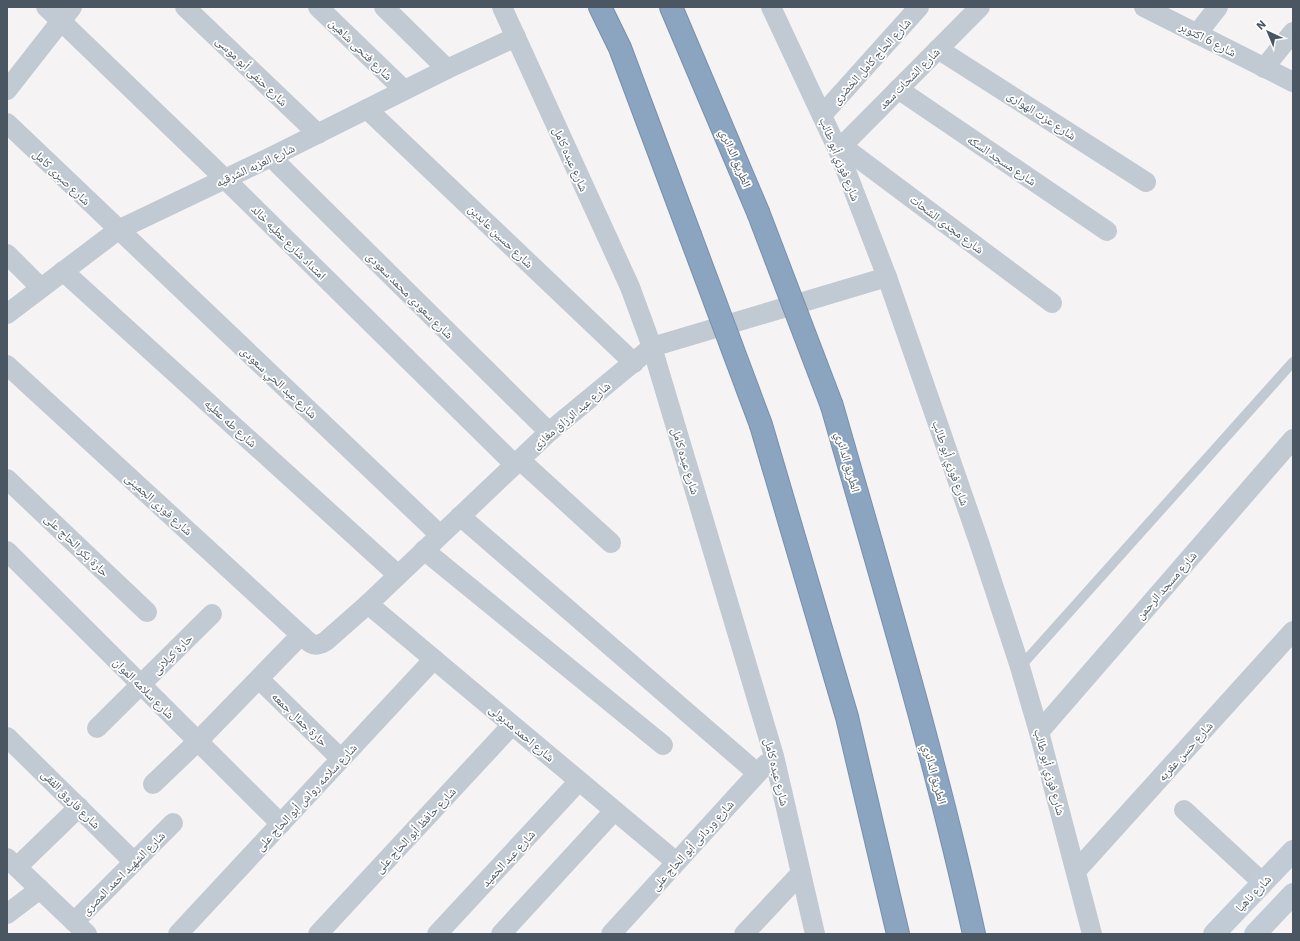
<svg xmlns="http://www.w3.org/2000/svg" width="1300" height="941" font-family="'IBM Plex Sans','Noto Naskh Arabic',sans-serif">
<rect width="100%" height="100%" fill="#f5f3f3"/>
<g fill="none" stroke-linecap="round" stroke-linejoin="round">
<g stroke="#7690ad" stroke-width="24">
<g id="highway">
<path d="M 600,7 L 620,48 L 690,235"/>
<path d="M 671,7 L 758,212"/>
<path d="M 832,406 C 882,581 935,756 974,934"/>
<path d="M 761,425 L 847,717 L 898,934"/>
</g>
</g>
<path stroke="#c1cad2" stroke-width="10" d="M 1020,667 L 1293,362"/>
<g stroke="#c1cad2" stroke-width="20">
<path d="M 46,7 L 61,21 L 225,179 L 514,464"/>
<path d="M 185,7 L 318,134"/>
<path d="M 318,7 L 404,90"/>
<path d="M 384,7 L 447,69"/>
<path d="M 502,7 L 630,287 L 652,347 L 774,756 L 815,934"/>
<path d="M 771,7 L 838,150 L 887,277 L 980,545 L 1020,667 L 1039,732 L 1092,934"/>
<path d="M 1144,7 L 1293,82"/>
<path d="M 1197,34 L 1218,7"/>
<path d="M 938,49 L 1146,182"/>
<path d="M 1264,68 L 1293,32"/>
<path d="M 898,89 L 1107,231"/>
<path d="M 7,90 L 72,7"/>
<path d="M 367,109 L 634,363"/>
<path d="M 822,115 L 919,7"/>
<path d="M 7,123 L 440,535"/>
<path d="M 842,146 L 1052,303"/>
<path d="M 838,150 L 980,7"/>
<path d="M 271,157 L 549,432"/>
<path d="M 7,254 L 41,288"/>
<path d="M 63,271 L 398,575"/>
<path d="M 7,314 L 118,230 L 271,157 L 447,69 L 516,37"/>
<path d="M 7,365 L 301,635 C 310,643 314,649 326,641 L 368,604 L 549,432 L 652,347 L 887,277"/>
<path d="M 520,460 L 611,543"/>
<path d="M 7,479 L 147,612"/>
<path d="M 460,516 L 757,773"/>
<path d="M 424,550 L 663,745"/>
<path d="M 7,551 L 281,824"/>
<path d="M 368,604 L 676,862"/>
<path d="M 259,679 L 341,759"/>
<path d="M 97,728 L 212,614"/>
<path d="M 1039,732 L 1293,439"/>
<path d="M 7,737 L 134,862"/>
<path d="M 153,784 L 198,741 L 301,635"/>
<path d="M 1184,810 L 1263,883"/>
<path d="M 7,858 L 87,934"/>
<path d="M 17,867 L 79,807"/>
<path d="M 1076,871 L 1293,631"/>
<path d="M 7,914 L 40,889"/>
<path d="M 74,922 L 173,823"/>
<path d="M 178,934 L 434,659"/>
<path d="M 318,934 L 512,725"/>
<path d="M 437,934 L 579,781"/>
<path d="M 501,934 L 614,811"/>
<path d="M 611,934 L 766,764"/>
<path d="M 744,934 L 801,873"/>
</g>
<g stroke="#c1cbd6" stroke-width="22">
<path d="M 1214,934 L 1293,851"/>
<path d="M 1255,934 L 1293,894"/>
</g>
<use href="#highway" stroke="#8ba5c1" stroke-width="22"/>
<g stroke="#7690ad" stroke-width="24" stroke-linecap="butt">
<g id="highway-bridge">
<path d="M 758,212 L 832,406"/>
<path d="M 690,235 L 761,425"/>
</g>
</g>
<use href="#highway-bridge" stroke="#8ba5c1" stroke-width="22"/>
</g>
<g text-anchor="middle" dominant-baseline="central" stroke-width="3.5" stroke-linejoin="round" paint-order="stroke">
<g font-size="12" fill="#4a5661" stroke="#fff">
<text transform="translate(1208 39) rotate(27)">شارع 6 اكتوبر</text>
<text transform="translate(361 49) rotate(44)">شارع فتحى شاهين</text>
<text transform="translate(871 61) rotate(-48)">شارع الحاج كامل الخضرى</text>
<text transform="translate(252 71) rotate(44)">شارع حنفى أبو موسى</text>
<text transform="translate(909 78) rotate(-45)">شارع الشحات سعد</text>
<text transform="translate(1042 115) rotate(33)">شارع عزت الهوارى</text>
<text transform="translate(736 158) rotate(67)">الطريق الدائري</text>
<text transform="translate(571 159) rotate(66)">شارع عبده كامل</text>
<text transform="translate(840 159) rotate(68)">شارع فوزي أبو طالب</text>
<text transform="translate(1002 160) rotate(34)">شارع مسجد السكه</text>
<text transform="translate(255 165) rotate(-25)">شارع العزبه الشرقيه</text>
<text transform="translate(62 177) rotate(44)">شارع صبرى كامل</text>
<text transform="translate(947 224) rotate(37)">شارع مجدى الشحات</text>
<text transform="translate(501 236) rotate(44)">شارع حسين عابدين</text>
<text transform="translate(289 242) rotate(45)">امتداد شارع عطيه خالد</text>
<text transform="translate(410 295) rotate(45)">شارع سعودى محمد سعودى</text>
<text transform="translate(279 382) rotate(43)">شارع عبد الحي سعودى</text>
<text transform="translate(571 415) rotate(-40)">شارع عبد الرزاق مغازى</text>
<text transform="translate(231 423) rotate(42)">شارع طه عطيه</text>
<text transform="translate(686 461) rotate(73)">شارع عبده كامل</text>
<text transform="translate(848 462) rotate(74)">الطريق الدائري</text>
<text transform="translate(951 463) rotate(71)">شارع فوزي أبو طالب</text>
<text transform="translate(159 504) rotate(42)">شارع فوزى الجمينى</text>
<text transform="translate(77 545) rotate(44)">حارة بكر الحاج على</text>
<text transform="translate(1166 585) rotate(-49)">شارع مسجد الرحمن</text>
<text transform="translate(172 654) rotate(-45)">حارة كيلانى</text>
<text transform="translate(144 688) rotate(45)">شارع سلامه الموان</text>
<text transform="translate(300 719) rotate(44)">حارة جمال جمعه</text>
<text transform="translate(522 733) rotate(40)">شارع احمد مدبولى</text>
<text transform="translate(1185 751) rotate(-48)">شارع حسن عقربه</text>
<text transform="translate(777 772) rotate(76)">شارع عبده كامل</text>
<text transform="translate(1050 772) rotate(75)">شارع فوزي أبو طالب</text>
<text transform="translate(935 774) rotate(75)">الطريق الدائري</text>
<text transform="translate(306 797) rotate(-47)">شارع سلامه رواش أبو الحاج على</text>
<text transform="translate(71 799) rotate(45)">شارع فاروق الفقى</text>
<text transform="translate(415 830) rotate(-47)">شارع حافظ أبو الحاج على</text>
<text transform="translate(692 845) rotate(-48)">شارع وردانى أبو الحاج على</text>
<text transform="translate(508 858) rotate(-47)">شارع عبد الحميد</text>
<text transform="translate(123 873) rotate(-45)">شارع الشهيد احمد المصرى</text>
<text transform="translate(1253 893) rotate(-46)">شارع ناهيا</text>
</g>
</g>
<rect width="1300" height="941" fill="none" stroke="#4a5661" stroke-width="16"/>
<g transform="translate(1268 32) rotate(316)" stroke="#ffffff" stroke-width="3" paint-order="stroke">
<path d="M0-3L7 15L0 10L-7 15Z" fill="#4a5661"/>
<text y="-6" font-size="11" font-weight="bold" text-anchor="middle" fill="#4a5661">N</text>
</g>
</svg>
